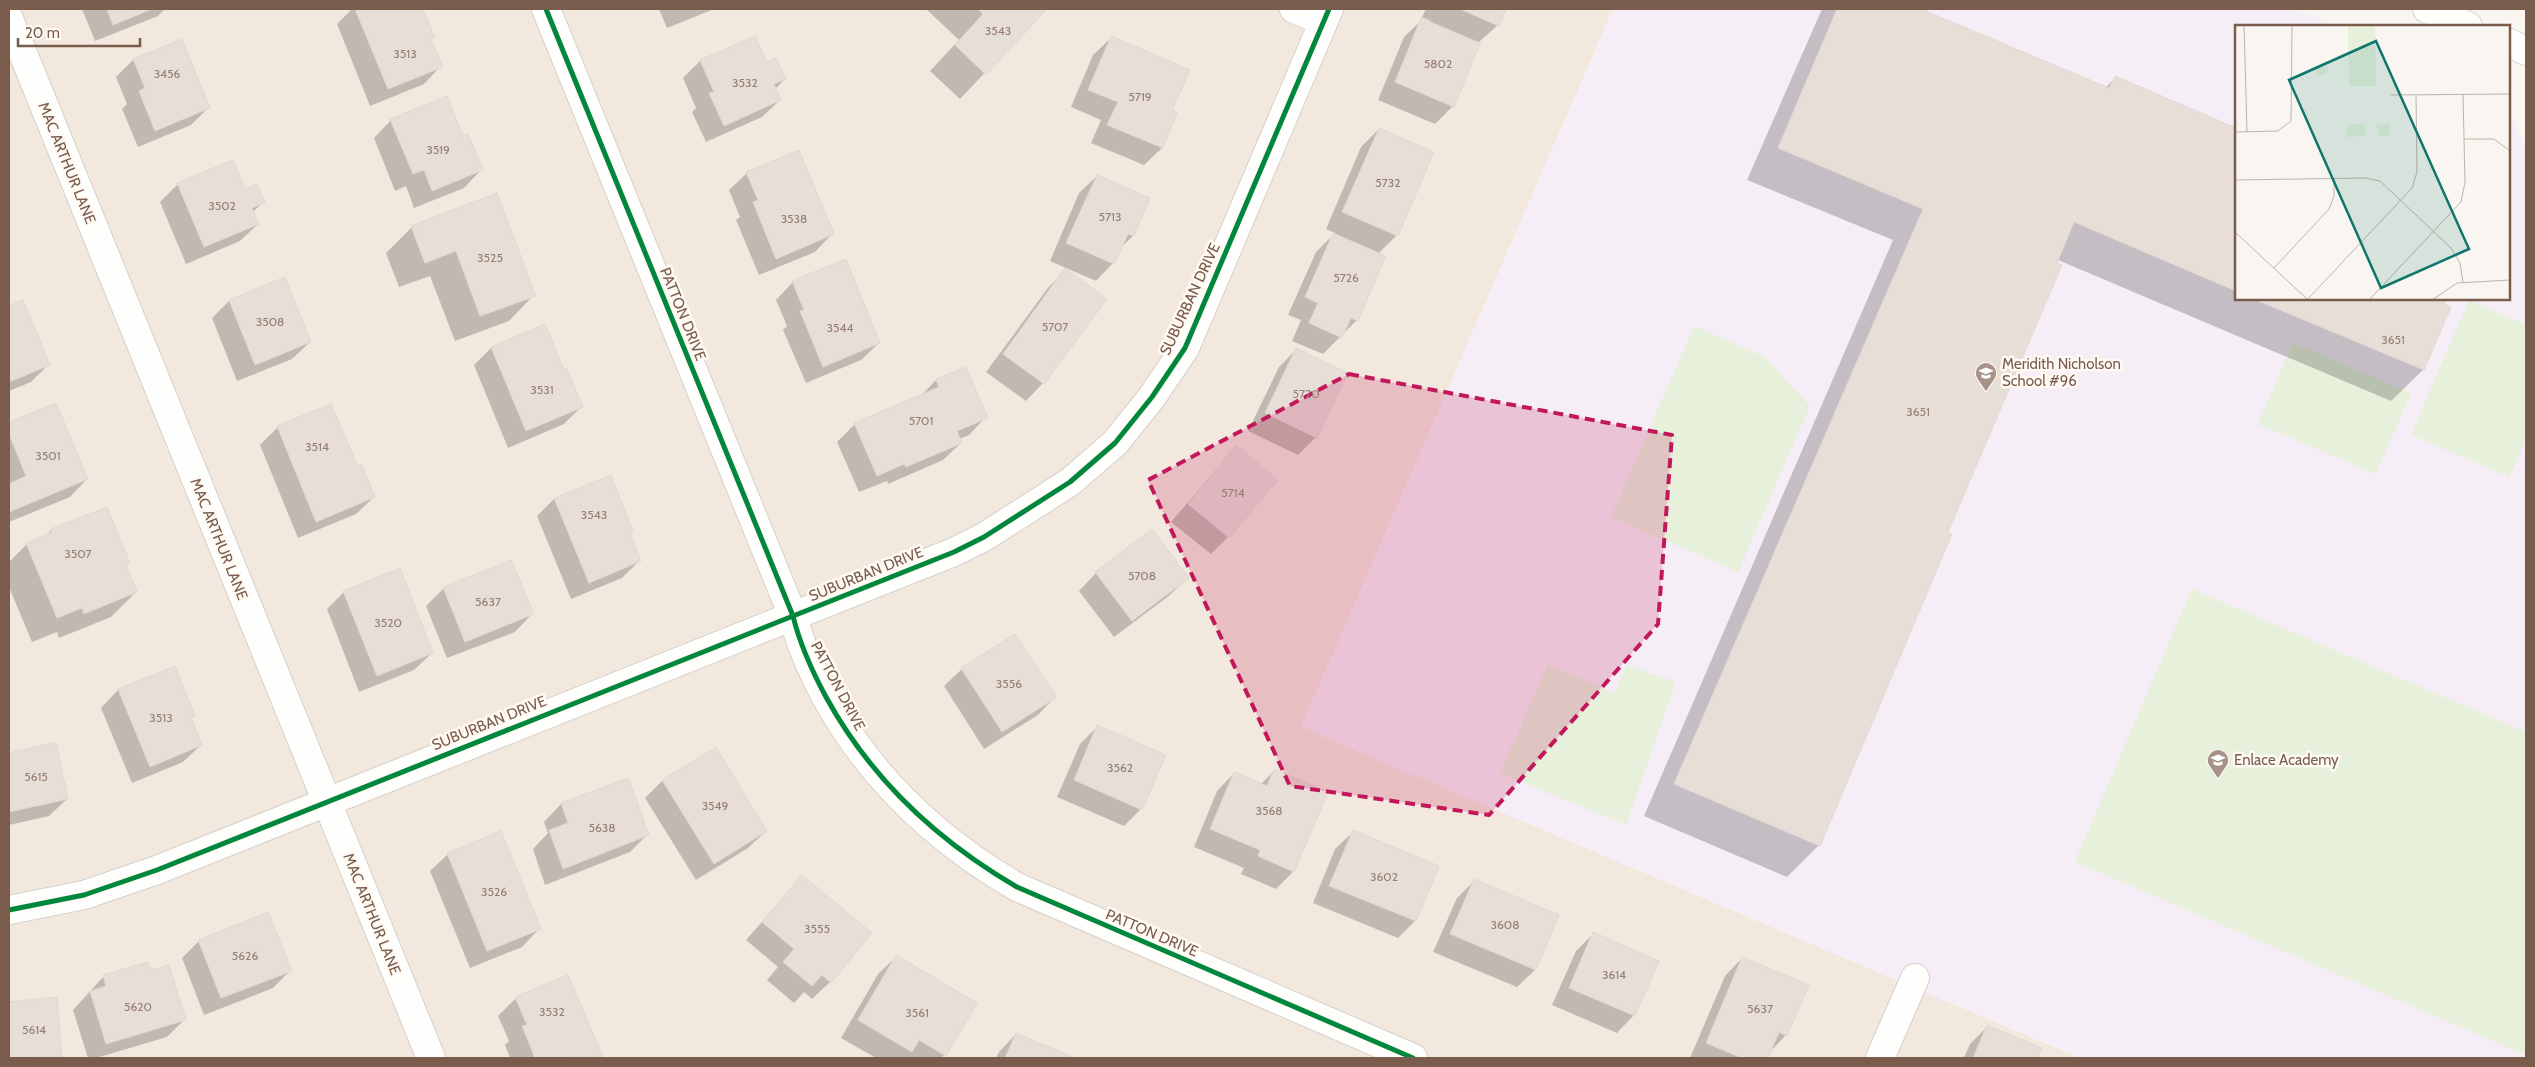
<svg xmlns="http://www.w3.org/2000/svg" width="2535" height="1067" font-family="Cabin,sans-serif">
<rect width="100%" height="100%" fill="#f9f5f0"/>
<path fill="#f2e8de" d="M 9,9 L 1613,9 L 1301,727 L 2080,1058 L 9,1058 Z"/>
<path fill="#f6eef6" d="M 1613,9 L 2296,9 L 2337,26 L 2236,26 L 2236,299 L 2509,299 L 2509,113 L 2526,147 L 2526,1058 L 2080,1058 L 1301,727 Z"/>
<g fill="#e7f0db">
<path d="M 2469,300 L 2526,325 L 2526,439 L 2509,477 L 2411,435 Z"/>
<path d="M 1694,326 L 1765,357 L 1810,406 L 1738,572 L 1611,517 Z"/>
<path d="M 2293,343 L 2411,393 L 2376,474 L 2258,424 Z"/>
<path d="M 2192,589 L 2526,732 L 2526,1055 L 2075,862 Z"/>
<path d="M 1548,664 L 1614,693 L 1627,665 L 1676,682 L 1626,825 L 1500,773 Z"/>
</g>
<g fill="#0003">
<path d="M 82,9 L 165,9 L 158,16 L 95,41 Z"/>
<path d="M 352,9 L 421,9 L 433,38 L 430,41 L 441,66 L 424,84 L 370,106 L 337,24 Z"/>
<path d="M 659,9 L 714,9 L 667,28 Z"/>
<path d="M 926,9 L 1045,9 L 960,99 L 930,71 L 959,40 Z"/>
<path d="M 1426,9 L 1505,9 L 1498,25 L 1479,42 L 1453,106 L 1435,124 L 1378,100 L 1404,37 L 1422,20 L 1431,24 L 1431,21 L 1422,17 Z"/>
<path d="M 1822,9 L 1917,9 L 2105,88 L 2115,78 L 2236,128 L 2236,299 L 2445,299 L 2442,304 L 2450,308 L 2423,370 L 2391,401 L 2058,260 L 1819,845 L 1787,877 L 1644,816 L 1893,240 L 1747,180 Z"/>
<path d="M 754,37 L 766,64 L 785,79 L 775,89 L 780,100 L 762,117 L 706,142 L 692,112 L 696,108 L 683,78 L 700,61 Z"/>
<path d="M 1111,38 L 1171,110 L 1176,112 L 1162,148 L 1144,165 L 1091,143 L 1101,120 L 1071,107 L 1093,55 Z"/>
<path d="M 133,60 L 209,107 L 191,125 L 138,147 L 122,109 L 127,104 L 116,77 Z"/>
<path d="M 391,120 L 462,138 L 481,170 L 464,188 L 414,208 L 406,186 L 395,191 L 374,138 Z"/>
<path d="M 1379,129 L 1397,235 L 1378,254 L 1357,320 L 1323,354 L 1292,341 L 1301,320 L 1288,315 L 1316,252 L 1335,233 L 1326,229 L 1361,147 Z"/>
<path d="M 747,173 L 832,234 L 815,252 L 759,275 L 736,220 L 740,217 L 729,190 Z"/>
<path d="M 1097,176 L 1149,198 L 1133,236 L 1119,249 L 1113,263 L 1096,281 L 1050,261 L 1079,193 Z"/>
<path d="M 178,184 L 245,190 L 263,202 L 253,212 L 258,224 L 240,241 L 186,264 L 160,202 Z"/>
<path d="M 496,195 L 534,295 L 509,321 L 455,341 L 430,276 L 399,287 L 386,253 L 412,227 Z"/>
<path d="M 1065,270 L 1105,299 L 1043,383 L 1026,401 L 986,372 L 1048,288 Z"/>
<path d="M 793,282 L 879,343 L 861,360 L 806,383 L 783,330 L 787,326 L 776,300 Z"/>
<path d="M 229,301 L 310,342 L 292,359 L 237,381 L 212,318 Z"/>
<path d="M 23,302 L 49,364 L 31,382 L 9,391 L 9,307 Z"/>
<path d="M 491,348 L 564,372 L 581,407 L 564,424 L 508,448 L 474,365 Z"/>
<path d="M 1297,349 L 1316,437 L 1298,455 L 1248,431 L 1279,367 Z"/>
<path d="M 965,368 L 986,417 L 969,435 L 959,439 L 961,443 L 943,460 L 888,484 L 887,481 L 859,492 L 837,442 L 855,424 L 920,397 L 936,380 Z"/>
<path d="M 56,404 L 87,479 L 70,497 L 9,522 L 9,423 Z"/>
<path d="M 331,405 L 357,468 L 374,497 L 356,514 L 298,538 L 260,445 L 277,428 Z"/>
<path d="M 1236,447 L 1228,537 L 1211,554 L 1171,522 Z"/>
<path d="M 554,499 L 629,534 L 639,561 L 622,578 L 571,599 L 537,516 Z"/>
<path d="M 106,508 L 129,563 L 126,566 L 136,592 L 111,617 L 59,638 L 57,632 L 32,642 L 9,587 L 9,562 L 27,544 L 46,536 L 51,530 Z"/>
<path d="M 1096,573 L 1187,578 L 1170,595 L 1114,637 L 1079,591 Z"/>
<path d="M 444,588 L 532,614 L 515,632 L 447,658 L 426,606 Z"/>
<path d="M 344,592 L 432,653 L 414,670 L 359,692 L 327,609 Z"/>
<path d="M 174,668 L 194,716 L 190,719 L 201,745 L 183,762 L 132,783 L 101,708 L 118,690 Z"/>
<path d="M 962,669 L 1055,697 L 1038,715 L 984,749 L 944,686 Z"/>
<path d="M 1098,726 L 1141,809 L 1124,826 L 1057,797 L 1080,744 Z"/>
<path d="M 55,744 L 67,799 L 49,816 L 9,825 L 9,754 Z"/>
<path d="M 1274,771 L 1293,872 L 1276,889 L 1241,874 L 1244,868 L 1194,847 L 1217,791 L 1234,773 L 1261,784 Z"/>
<path d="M 628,780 L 647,835 L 630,852 L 545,885 L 533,849 L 548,833 L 544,822 L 561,804 Z"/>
<path d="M 663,780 L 766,831 L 748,848 L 696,880 L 645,798 Z"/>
<path d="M 1353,832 L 1415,921 L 1398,938 L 1313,903 L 1335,849 Z"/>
<path d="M 448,854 L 539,929 L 522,947 L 470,968 L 430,871 Z"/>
<path d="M 802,876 L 830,982 L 812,999 L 804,992 L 794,1003 L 767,980 L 778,967 L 746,940 Z"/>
<path d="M 1474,881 L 1557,916 L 1535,970 L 1517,987 L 1433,952 L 1457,898 Z"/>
<path d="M 1593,934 L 1634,1015 L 1617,1033 L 1552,1005 L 1576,951 Z"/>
<path d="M 199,941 L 290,971 L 273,988 L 204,1015 L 182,958 Z"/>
<path d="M 896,957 L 975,1003 L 942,1058 L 876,1058 L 841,1038 L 878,974 Z"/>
<path d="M 1742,958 L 1786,1035 L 1770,1052 L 1767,1058 L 1690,1058 L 1725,976 Z"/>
<path d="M 150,972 L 184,1020 L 167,1037 L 96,1058 L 88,1058 L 73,1010 L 104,976 Z"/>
<path d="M 568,976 L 602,1057 L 510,1058 L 505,1045 L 509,1041 L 498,1016 L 516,998 Z"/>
<path d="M 55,999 L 61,1057 L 9,1058 L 9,1003 Z"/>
<path d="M 1988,1026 L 2041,1049 L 2037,1058 L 1964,1058 L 1970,1044 Z"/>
<path d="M 1016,1034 L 1072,1058 L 996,1058 L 999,1052 Z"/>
</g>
<g fill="#e6ded7" stroke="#e2d8d2">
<path d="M 107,9 L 152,9 L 113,25 Z"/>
<path d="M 355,9 L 423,9 L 435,38 L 431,39 L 443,67 L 388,89 Z"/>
<path d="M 978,9 L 1047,9 L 986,75 L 955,45 L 983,14 Z"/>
<path d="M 1460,9 L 1506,9 L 1499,26 Z"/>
<path d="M 1837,9 L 1921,9 L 2109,88 L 2115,76 L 2236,128 L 2236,291 L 2074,222 L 2057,263 L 2062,265 L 1948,532 L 1952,534 L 1820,846 L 1674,784 L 1923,209 L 1778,148 Z"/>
<path d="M 1421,18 L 1480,43 L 1454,107 L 1395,82 Z"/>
<path d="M 755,36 L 767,62 L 776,58 L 786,79 L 774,84 L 781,100 L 724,126 L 709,93 L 714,92 L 700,60 Z"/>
<path d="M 1111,36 L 1190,70 L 1172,110 L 1177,112 L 1163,148 L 1107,125 L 1118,102 L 1088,90 Z"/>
<path d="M 182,39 L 210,108 L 155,131 L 139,91 L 145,88 L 133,59 Z"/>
<path d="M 447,96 L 463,136 L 468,134 L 483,170 L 432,191 L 424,170 L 413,174 L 390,119 Z"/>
<path d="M 1379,128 L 1434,152 L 1398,236 L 1342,212 Z"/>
<path d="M 799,150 L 834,234 L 776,259 L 753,202 L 758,200 L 746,172 Z"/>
<path d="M 233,160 L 245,189 L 257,184 L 265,202 L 252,208 L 259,224 L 204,247 L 177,183 Z"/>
<path d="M 1097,175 L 1150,198 L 1134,236 L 1128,234 L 1114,264 L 1066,243 Z"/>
<path d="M 497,193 L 536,296 L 480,316 L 456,251 L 425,263 L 411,226 Z"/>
<path d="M 1333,233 L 1386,256 L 1358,321 L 1351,318 L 1342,338 L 1309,323 L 1318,303 L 1305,297 Z"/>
<path d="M 846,259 L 880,343 L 823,367 L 800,311 L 804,310 L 792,281 Z"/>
<path d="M 1065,268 L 1107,299 L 1044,384 L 1003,354 Z"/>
<path d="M 285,277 L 311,342 L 255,365 L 229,300 Z"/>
<path d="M 2254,299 L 2446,299 L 2444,304 L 2451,307 L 2424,370 Z"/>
<path d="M 23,300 L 50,365 L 9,382 L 9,306 Z"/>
<path d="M 545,324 L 564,370 L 567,369 L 583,407 L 526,431 L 491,347 Z"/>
<path d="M 1296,348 L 1348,373 L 1317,438 L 1265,413 Z"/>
<path d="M 966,367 L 988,418 L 957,431 L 962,443 L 906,467 L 904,464 L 877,476 L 854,423 L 939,387 L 936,379 Z"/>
<path d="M 56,403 L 88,479 L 9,512 L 9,484 L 26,476 L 9,434 L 9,422 Z"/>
<path d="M 331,404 L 358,467 L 362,465 L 375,497 L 316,522 L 277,426 Z"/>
<path d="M 1236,445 L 1278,480 L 1229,538 L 1188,504 Z"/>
<path d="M 611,475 L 633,531 L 630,533 L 641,561 L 589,583 L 554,498 Z"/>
<path d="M 107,507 L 130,563 L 126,565 L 137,592 L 84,614 L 82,608 L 57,618 L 26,543 L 52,532 L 51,529 Z"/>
<path d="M 1152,529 L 1189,578 L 1132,621 L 1095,572 Z"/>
<path d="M 511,560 L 534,614 L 465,642 L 443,587 Z"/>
<path d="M 400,568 L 433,653 L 377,676 L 343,591 Z"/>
<path d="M 1015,634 L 1057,697 L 1002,732 L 961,668 Z"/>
<path d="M 175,666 L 195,716 L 191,717 L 202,745 L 150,767 L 118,689 Z"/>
<path d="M 1097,725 L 1166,755 L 1142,810 L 1074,780 Z"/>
<path d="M 56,742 L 68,799 L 9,812 L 9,753 Z"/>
<path d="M 716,747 L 767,831 L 714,864 L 662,780 Z"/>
<path d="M 1274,769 L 1328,792 L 1294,872 L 1258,856 L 1260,850 L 1210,829 L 1234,772 L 1267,786 Z"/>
<path d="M 628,778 L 649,835 L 563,869 L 549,830 L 568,823 L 561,803 Z"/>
<path d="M 1353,830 L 1439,866 L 1416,921 L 1329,886 Z"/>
<path d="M 501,831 L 541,929 L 487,951 L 447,853 Z"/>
<path d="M 802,875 L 872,933 L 831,983 L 822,975 L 812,986 L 783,962 L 794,949 L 762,922 Z"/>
<path d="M 1474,879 L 1559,915 L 1536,970 L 1450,934 Z"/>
<path d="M 268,912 L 292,971 L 221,998 L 198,940 Z"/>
<path d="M 1593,932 L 1659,961 L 1635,1016 L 1569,988 Z"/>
<path d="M 896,955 L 977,1003 L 946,1056 L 919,1040 L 912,1052 L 858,1020 Z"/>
<path d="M 1742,957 L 1809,985 L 1787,1036 L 1779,1032 L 1768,1058 L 1742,1058 L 1706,1043 Z"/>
<path d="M 148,962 L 151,970 L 169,965 L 186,1020 L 106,1044 L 90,991 L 106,986 L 103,975 Z"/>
<path d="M 568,975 L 603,1057 L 535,1058 L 522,1026 L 527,1025 L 515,997 Z"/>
<path d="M 57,997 L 62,1057 L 9,1058 L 9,1002 Z"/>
<path d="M 1987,1025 L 2042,1048 L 2038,1058 L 1973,1058 Z"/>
<path d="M 1016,1033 L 1075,1058 L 1005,1058 Z"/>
</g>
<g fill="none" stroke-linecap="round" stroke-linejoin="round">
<g stroke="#d7d1cb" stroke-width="30">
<g id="minor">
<path d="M 546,9 L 793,616 C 800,645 812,671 826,697 C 871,779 936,840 1017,887 L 1413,1058"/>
<path d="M 1294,9 L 1323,21"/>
<path d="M 2427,9 L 2468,26"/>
<path d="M 9,19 L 431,1058"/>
<path d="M 2509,43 L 2526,51"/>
<path d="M 9,910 L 84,895 L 157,870 L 793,616 L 954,552 L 984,537 L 1070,482 L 1115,443 L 1152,397 L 1185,348 L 1329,9"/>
<path d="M 1880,1058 L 1915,978"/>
</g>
</g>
<use href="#minor" stroke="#fefefd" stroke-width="28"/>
<g stroke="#fffaf3" stroke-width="8">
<g id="cycleway">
<path d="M 546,9 L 793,616 C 800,645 812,671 826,697 C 871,779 936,840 1017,887 L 1413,1058"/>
<path d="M 9,910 L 84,895 L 157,870 L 793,616 L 954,552 L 984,537 L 1070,482 L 1115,443 L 1152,397 L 1185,348 L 1329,9"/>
</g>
</g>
<use href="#cycleway" stroke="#00873e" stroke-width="5"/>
</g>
<path fill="#c2185b" fill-opacity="0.2" stroke="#c2185b" stroke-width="4" stroke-dasharray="10 6" stroke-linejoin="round" d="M 1349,374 L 1672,435 L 1658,624 L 1489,815 L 1290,786 L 1148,480 Z"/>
<defs>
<g id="school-pin" transform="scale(1.125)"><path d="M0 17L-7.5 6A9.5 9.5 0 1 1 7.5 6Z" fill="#a69286" stroke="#fffaf3"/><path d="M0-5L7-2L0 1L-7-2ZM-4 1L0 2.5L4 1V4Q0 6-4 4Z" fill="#fff"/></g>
</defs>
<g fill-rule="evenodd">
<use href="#school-pin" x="1986" y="373"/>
<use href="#school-pin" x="2218" y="760"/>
</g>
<g text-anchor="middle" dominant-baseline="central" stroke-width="5" stroke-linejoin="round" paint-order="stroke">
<g font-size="12" fill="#977e72">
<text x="998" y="30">3543</text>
<text x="405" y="53">3513</text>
<text x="1438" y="63">5802</text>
<text x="167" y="73">3456</text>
<text x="745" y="82">3532</text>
<text x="1140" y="96">5719</text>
<text x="438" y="149">3519</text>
<text x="1388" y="182">5732</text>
<text x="222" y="205">3502</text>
<text x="1110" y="216">5713</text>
<text x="794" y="218">3538</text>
<text x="490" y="257">3525</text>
<text x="1346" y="277">5726</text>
<text x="270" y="321">3508</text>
<text x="1055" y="326">5707</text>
<text x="840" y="327">3544</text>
<text x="2393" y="339">3651</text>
<text x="542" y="389">3531</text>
<text x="1306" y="393">5720</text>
<text x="1918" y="411">3651</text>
<text x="921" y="420">5701</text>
<text x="317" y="446">3514</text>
<text x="48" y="455">3501</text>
<text x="1233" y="492">5714</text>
<text x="594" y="514">3543</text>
<text x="78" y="553">3507</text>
<text x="1142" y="575">5708</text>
<text x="488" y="601">5637</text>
<text x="388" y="622">3520</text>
<text x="1009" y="683">3556</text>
<text x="161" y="717">3513</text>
<text x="1120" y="767">3562</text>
<text x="36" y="776">5615</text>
<text x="715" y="805">3549</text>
<text x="1269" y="810">3568</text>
<text x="602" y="827">5638</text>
<text x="1384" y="876">3602</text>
<text x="494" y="891">3526</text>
<text x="1505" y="924">3608</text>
<text x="817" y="928">3555</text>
<text x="245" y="955">5626</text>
<text x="1614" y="974">3614</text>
<text x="138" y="1006">5620</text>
<text x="1760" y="1008">5637</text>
<text x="552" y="1011">3532</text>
<text x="917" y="1012">3561</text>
<text x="34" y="1029">5614</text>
</g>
<g font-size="15" fill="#7a5c4d" stroke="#fffaf3">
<text transform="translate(67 163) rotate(68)">MAC ARTHUR LANE</text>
<text transform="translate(1190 299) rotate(-65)">SUBURBAN DRIVE</text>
<text transform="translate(683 314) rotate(68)">PATTON DRIVE</text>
<text transform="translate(219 539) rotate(68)">MAC ARTHUR LANE</text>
<text transform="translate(866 574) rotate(-22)">SUBURBAN DRIVE</text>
<text transform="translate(838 686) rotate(62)">PATTON DRIVE</text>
<text transform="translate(489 723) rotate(-22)">SUBURBAN DRIVE</text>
<text transform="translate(372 914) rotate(68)">MAC ARTHUR LANE</text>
<text transform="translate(1152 933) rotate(23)">PATTON DRIVE</text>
</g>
<g font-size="15" fill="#7a5c4d" stroke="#fffaf3" text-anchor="start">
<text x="2002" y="364">Meridith Nicholson<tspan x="2002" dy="17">School #96</tspan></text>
<text x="2234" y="760">Enlace Academy</text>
</g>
</g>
<g transform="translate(2235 25)">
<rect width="275" height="275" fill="#f9f5f0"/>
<path d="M 113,0 L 140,0 L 141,61 L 114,61 ZM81 44a6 6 0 1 1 12 0a6 6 0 1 1-12 0ZM 113,99 L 130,99 L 130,111 L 111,112 ZM 154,99 L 155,111 L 144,111 L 141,100 Z" fill="#e7f0db"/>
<path fill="none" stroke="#c2b3aa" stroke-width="1" d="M 9,0 L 12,107M 156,70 L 275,69M 0,107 L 43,106 L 56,96 L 57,0M 229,114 L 259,114 L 275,126M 0,155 L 130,153 L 145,156 L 216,223 L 225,238 L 228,257M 0,207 L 72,274M 39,243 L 94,184 L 99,171 L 99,153M 72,275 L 177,163 L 182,147 L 181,70M 134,275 L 226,177 L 230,157 L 228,69M 197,275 L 222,258 L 275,255"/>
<path fill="#0f766e" fill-opacity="0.15" stroke="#0f766e" stroke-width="2.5" d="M 141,16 L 234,224 L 146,263 L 54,55 Z"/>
<rect width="275" height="275" fill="none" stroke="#7a5c4d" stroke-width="2.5"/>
</g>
<rect width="2535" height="1067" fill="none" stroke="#7a5c4d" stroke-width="20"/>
<path d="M18 38v8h122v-8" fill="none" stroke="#7a5c4d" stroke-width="2.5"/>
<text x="25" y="38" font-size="15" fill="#7a5c4d" stroke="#fffaf3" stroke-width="4" paint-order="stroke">20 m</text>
</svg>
